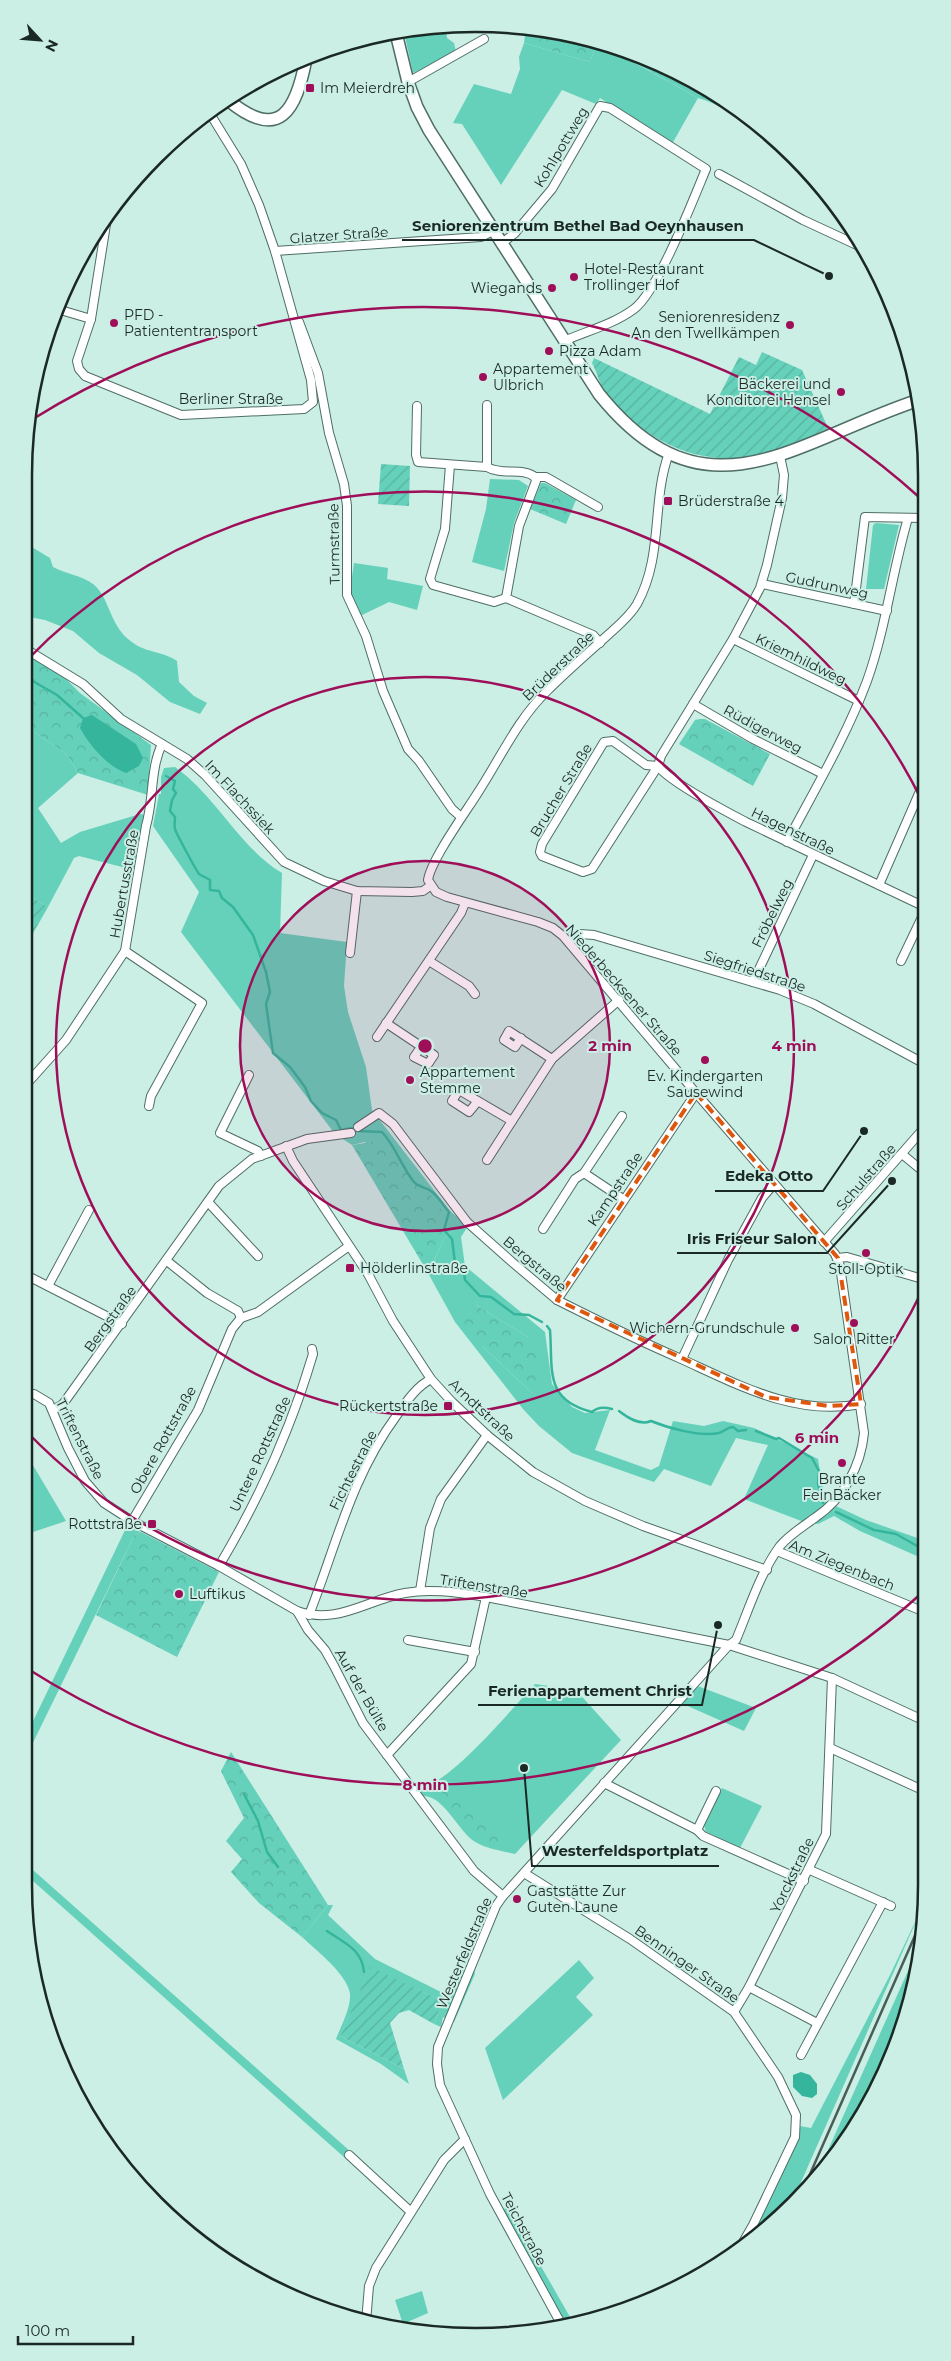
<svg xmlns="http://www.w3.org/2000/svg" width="951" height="2361" font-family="Montserrat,sans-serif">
<defs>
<pattern id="forest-crowns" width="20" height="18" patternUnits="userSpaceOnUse" patternTransform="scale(1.25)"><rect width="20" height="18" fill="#65d1ba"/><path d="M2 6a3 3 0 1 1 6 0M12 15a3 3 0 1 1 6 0" fill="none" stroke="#57b3a0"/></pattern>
<pattern id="garden-furrows" width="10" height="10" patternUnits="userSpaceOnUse" patternTransform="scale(1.25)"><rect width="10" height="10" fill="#65d1ba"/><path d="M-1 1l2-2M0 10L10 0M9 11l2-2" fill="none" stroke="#57b3a0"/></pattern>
</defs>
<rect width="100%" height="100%" fill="#cbeee5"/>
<g fill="#65d1ba" fill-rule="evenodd">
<path d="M 445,25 L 447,38 L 454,43 L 456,52 L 413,73 L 404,32 Z"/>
<path d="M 597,42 L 698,98 L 672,144 L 600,98 L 596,104 L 562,90 L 501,185 L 462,124 L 453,123 L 474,84 L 511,94 L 520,69 L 519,57 L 524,43 L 590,62 Z"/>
<path d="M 490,479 L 519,480 L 528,486 L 514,523 L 504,571 L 472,562 L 486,509 Z"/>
<path d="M 876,523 L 899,525 L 884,589 L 866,589 L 873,525 Z"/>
<path d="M 24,536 L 30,546 L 50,558 L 53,567 C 65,574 81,575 93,584 C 109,596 109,623 128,639 C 145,654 161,650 177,661 L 179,682 L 194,696 L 207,703 L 200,714 L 170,702 L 137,675 L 99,653 L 73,631 L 45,620 L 24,616 Z"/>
<path d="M 354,563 L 388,568 L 387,579 L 423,586 L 417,610 L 389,602 L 360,616 L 350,590 Z"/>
<path d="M 24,725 L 66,754 L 78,773 L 38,808 L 61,843 L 80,832 L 140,814 L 146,815 L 134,870 L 79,856 L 74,858 L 48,907 L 24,892 Z"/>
<path d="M 175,767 C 216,796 239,847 282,873 L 280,933 L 347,942 L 344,986 L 348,1012 L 366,1067 L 372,1110 L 450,1211 L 468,1226 L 461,1237 L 465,1266 L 545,1332 L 552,1384 L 572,1407 L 585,1413 L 610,1410 L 595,1450 L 651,1470 L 659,1466 L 673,1421 L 704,1426 L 723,1421 L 754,1428 L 818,1459 L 825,1501 L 866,1520 L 926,1541 L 926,1560 L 860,1531 L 834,1516 L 818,1524 L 804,1522 L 744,1499 L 768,1445 L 736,1438 L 711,1486 L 664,1469 L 654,1482 L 572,1453 L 539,1426 L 523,1409 L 455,1322 L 428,1273 L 444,1239 L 455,1228 L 365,1142 L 352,1145 L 335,1134 L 181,932 L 199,892 L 153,826 L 159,794 L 161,794 L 161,777 L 164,768 ZM 476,1305 L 528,1337 L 532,1393 L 482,1346 Z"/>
<path d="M 24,1450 L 66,1521 L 24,1535 Z"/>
<path d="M 127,1526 L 141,1532 L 135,1534 L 24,1761 L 24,1740 Z"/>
<path d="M 535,1684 L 576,1690 L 621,1740 L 515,1854 C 503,1851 488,1849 477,1843 C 459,1834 444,1794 422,1796 L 418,1791 C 456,1777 506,1715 535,1684 Z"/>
<path d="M 695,1685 L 756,1708 L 744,1731 L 681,1703 Z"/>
<path d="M 722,1788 L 762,1806 L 740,1848 L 706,1832 L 703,1822 Z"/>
<path d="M 24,1862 L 351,2152 L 345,2158 L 24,1873 Z"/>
<path d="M 925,1901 L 794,2198 L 732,2256 L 752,2221 L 792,2137 L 794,2125 L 811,2128 L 890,1975 Z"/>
<path d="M 328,1905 L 333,1905 L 328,1915 L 375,1959 L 451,1997 L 470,1957 L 475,1974 L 454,2022 L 443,2017 L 441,2027 L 434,2024 L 443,2001 L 370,1968 L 340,2036 L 404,2069 L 409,2084 L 381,2064 L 336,2039 C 341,2026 351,2008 350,1994 C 348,1975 316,1950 302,1937 Z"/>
<path d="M 916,1953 L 911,1986 L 870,2093 L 834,2161 L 816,2177 Z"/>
<path d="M 579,1960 L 594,1978 L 576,1997 L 593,2015 L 503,2100 L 485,2048 Z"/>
<path d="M 507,2207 L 570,2317 L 578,2324 L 563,2329 L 556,2323 L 503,2210 Z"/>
<path d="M 422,2291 L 428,2313 L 403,2324 L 395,2300 Z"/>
</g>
<g fill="url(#forest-crowns)">
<path d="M 526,27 L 597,42 L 590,62 L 524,43 Z"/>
<path d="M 598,42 L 620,48 L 726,100 L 760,129 C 738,120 720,103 698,98 Z"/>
<path d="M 541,483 L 545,483 L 576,500 L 566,524 L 530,509 Z"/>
<path d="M 24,647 L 48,661 L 80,693 L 151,745 L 148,795 L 78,773 L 66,754 L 24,725 Z"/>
<path d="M 700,719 L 705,719 L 770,754 L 753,786 L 679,744 L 695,720 Z"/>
<path d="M 378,1141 L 417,1177 L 455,1228 L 444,1239 L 428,1273 L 352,1145 Z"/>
<path d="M 476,1305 L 528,1337 L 535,1347 L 541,1378 L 532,1393 L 482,1346 L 461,1319 Z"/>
<path d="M 141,1532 L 219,1572 L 177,1657 L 96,1615 L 135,1534 Z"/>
<path d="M 231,1752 L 328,1905 L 302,1937 L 259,1903 L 231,1872 L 242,1859 L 226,1841 L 244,1818 L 221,1771 Z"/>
<path d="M 447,1787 L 508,1843 L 502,1849 L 475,1838 L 443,1802 L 442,1793 Z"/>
</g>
<g fill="url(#garden-furrows)">
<path d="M 762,352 L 802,370 L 829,430 C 800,441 770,457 739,458 C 684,462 637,433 605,391 C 599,383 597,372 592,363 L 594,358 L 710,414 L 739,357 L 756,365 Z"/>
<path d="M 381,464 L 410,466 L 409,506 L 378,504 Z"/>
<path d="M 24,892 L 48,907 L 24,949 Z"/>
<path d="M 370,1967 L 443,2001 L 434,2024 L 409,2010 L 399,2013 L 390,2023 L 404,2069 L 340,2036 Z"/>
</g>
<g fill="#36b59d">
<path d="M 92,715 L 136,744 L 143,758 L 139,766 L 126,773 C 108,767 89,745 80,728 L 83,718 Z"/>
<path d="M 801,2072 L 810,2075 L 817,2084 L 817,2094 L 812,2098 L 802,2096 L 793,2087 L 793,2075 Z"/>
</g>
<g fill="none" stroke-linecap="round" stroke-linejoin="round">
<g stroke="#36b59d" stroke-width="2.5">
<path d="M 24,676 L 57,695 L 83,718"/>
<path d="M 166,776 L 175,781 L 173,789 L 176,793 L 172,800 L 170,811 L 175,817 C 175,820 174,826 175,829 C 176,833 196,870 199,874 C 202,876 207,878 210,880 L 210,890 L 219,891 L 222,898 L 233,907 L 253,935 L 266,972 L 270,992 L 266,1004 L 273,1053 L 290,1067 L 305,1087 L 311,1101 L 322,1113 L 336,1120 L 341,1130 L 352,1128"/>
<path d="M 357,1131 L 382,1132 C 396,1147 401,1166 414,1182 C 418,1187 425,1187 431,1191 C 438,1196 444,1206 449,1212 L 444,1230 L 452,1239 L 455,1263 L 464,1273 L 465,1280 L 480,1296 L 491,1297 L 514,1314 L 529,1315 L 542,1322"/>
<path d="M 547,1326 L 550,1330 C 553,1370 544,1400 592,1412 C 598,1406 605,1407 612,1409"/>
<path d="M 619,1411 C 628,1418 640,1426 651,1421 C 668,1428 700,1437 719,1433 C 725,1431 727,1427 733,1427 L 738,1431 L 746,1430"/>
<path d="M 756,1431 L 776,1439 L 779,1438 L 812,1458 L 819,1471 L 818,1484 L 823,1503"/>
<path d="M 836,1512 L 874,1530 L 896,1534 L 926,1551"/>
<path d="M 244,1794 L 258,1821 L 267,1852 L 278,1867"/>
<path d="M 327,1931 C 344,1943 362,1949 364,1972"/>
</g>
<g stroke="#4f6e66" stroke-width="10">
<g id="minor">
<path d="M 408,82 L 484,39"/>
<path d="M 719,174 L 803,220 L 857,245"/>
<path d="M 107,218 L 91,319 L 77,361 L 79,369 L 85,376 L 181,415 L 304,409 L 313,402 L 311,380 L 275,251 L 259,205 L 241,164 L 209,112"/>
<path d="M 501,244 L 515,233 L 552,189 L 600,106 L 610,108 L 706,169 C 693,200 658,291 634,309 C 614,324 587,331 564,341"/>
<path d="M 275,251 L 481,237 L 493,231"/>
<path d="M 57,309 L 91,319"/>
<path d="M 299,322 L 318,373 L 329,433 L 344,484 L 347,506 L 347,595 L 366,636 L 383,691 L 408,749 L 419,761 L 452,809 L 461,817"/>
<path d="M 487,405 L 487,467"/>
<path d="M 417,406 L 416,455 L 418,462 L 487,467 C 502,476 522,467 535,477 L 536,481 L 519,526 L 506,598 L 593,635 L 600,643"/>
<path d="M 450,465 L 445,529 L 430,579 L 433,585 L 494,602 L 506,598"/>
<path d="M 535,477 L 546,477 L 598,507"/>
<path d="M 762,584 L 887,611"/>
<path d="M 854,604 L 865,517 L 924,518"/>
<path d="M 733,639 L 859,701"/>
<path d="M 24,648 L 83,684 L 121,719 L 187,759 L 205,775 L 284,862 L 324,881 L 357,891 L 412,892 L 423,891 L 430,886"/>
<path d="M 693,704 L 753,739 L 823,774"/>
<path d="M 658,766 L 646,765 L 613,741 L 604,742 L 542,844 L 540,852 L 542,856 L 583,872 L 592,869 L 658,766 L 661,756 L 733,639 L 760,588 L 767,565 L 782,498 L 784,475 L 780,456"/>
<path d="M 658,766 C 669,782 727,812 746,822 L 925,907"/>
<path d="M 787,842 C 815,789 846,737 867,681 C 886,628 892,572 908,518"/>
<path d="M 879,885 L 924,782"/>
<path d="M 569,942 L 580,934 L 594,935 L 780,990 L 814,1004 L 925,1064"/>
<path d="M 125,951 L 202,1003 L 151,1096 L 149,1106"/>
<path d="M 350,953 L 357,891"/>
<path d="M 429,961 L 469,986 L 475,994"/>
<path d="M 901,961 L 925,911"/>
<path d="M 753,982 L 813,855"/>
<path d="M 386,1023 L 434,1055 L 428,1064 L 414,1057 L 421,1047"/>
<path d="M 377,1037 L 461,913 L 465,903"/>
<path d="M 521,1038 L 515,1047 L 504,1040 L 509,1031 L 552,1059"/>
<path d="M 249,1075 L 220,1133 L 258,1151 L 261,1156"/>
<path d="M 24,1087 L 66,1040 L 125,951 L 146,826 C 154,799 150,769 162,744"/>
<path d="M 478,1101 L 469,1112 L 452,1101 L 459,1090 L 512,1121"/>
<path d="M 358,1127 L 379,1113 L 393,1124 L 467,1222 L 512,1262 L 557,1300 L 569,1306 C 605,1324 642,1342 679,1358 C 737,1384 795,1417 861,1404"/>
<path d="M 286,1146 L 293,1161 L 368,1274 L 393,1321 L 431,1379 L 452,1402 L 487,1435 L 533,1472 L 585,1501 L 643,1526 L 767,1570"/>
<path d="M 902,1154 L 925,1173"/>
<path d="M 487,1160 L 552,1059 L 619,1000"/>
<path d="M 584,1173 L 623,1199"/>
<path d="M 208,1202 L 258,1256"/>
<path d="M 543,1229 L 575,1179 L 584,1173 L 622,1116"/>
<path d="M 824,1242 L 925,1127"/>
<path d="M 838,1258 L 847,1257 L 926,1280"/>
<path d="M 167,1261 L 207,1293 L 238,1311 L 241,1318"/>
<path d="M 24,1274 L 122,1324"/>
<path d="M 48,1286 L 89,1210"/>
<path d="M 557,1300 L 696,1093"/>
<path d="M 241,1318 L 258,1312 L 349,1246"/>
<path d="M 682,1359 L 728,1260 L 762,1198 L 774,1184"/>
<path d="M 24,1395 L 34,1394 L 49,1403 L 68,1448 L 85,1481 L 104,1503 L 132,1521 L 219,1566 L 297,1611 C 338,1625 366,1600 405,1593 C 432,1588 459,1593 486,1597 L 729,1645 L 832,1678 L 927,1722"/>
<path d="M 53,1410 L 63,1404 L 219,1186 L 252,1159 L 307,1139 L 351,1133"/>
<path d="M 132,1521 L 198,1410 L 232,1329 L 241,1318"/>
<path d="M 777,1551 L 927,1613"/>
<path d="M 219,1566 C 259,1499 291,1429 313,1354 L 312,1349"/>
<path d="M 420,1591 L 430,1528 L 441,1499 L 487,1435"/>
<path d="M 297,1611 L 308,1630 L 325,1650 L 334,1666 L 363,1723 L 474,1871 L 503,1896"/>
<path d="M 309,1615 C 337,1544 350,1479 397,1415 C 407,1401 416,1387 431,1379"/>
<path d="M 408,1640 L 475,1652"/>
<path d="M 830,1748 L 927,1792"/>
<path d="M 387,1755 L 471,1664 L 486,1597"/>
<path d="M 604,1783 L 697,1830 L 703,1836 L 804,1881"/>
<path d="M 697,1830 L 716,1791"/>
<path d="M 810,1870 L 891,1906"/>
<path d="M 524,1873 L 630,1939 L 734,2012 L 778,2077 L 796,2115 L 795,2137 L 753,2225 L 738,2251"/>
<path d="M 749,1987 L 817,2023"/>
<path d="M 734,2012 L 749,1987 L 826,1834 L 832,1678"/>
<path d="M 801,2055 L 883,1902"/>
<path d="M 349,2155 L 411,2212"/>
<path d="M 366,2322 L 369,2286 L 376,2268 L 444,2160 L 465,2139"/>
<path d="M 566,2328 L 559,2320 L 490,2194 L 440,2085 L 437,2064 L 438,2047 L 496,1906 L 503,1896 L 729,1645 L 736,1640 C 749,1609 760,1573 780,1546 C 790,1534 804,1526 816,1517 C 843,1499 861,1466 864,1433 L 840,1266 L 835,1254 L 696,1093 L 563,936 L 553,928 L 538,922 L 447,897 L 436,892 L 428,880 C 431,860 465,813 477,794 C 500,759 517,720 547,691 C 567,671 588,653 609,634 C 619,625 630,616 637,604 C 664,555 651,502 669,453"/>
</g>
</g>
<g stroke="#4f6e66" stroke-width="14">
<g id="secondary">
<path d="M 396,33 L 408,82 L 417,107 L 429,130 L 599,394 C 706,527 796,440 919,400"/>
<path d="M 228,100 C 280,143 296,110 306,59"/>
</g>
</g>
<use href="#minor" stroke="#fff" stroke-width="8"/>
<use href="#secondary" stroke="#fff" stroke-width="11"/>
<path stroke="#495c57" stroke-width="2.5" d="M 803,2190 L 921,1922"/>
</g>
<path fill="none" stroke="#de570d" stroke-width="4" stroke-dasharray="10 6" stroke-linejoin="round" d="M 696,1093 L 838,1258 L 861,1404 L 829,1406 L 766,1397 L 557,1300 Z"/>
<circle cx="425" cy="1046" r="185" fill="#9f0f59" fill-opacity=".12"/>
<g fill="none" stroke="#9f0f59" stroke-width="2.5">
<circle cx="425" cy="1046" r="185"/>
<circle cx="425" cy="1046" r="369"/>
<path d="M925 1285A554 554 0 0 1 26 1431M26 661A554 554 0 0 1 923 803"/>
<path d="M924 1591A739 739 0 0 1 28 1669M33 419A739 739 0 0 1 919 497"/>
</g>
<g fill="#9f0f59" stroke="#cbeee5" stroke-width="2">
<rect x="305" y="83" width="10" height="10" rx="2.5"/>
<circle cx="574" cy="277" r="5"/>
<circle cx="552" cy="288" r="5"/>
<circle cx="114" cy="323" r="5"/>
<circle cx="790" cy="325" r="5"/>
<circle cx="549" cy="351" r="5"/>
<circle cx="483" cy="377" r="5"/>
<circle cx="841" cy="392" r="5"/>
<rect x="663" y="496" width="10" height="10" rx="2.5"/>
<circle cx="705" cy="1060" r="5"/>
<circle cx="410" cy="1080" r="5"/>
<circle cx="866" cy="1253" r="5"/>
<rect x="345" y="1263" width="10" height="10" rx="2.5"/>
<circle cx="854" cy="1323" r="5"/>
<circle cx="795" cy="1328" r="5"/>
<rect x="443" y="1401" width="10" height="10" rx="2.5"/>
<circle cx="842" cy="1463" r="5"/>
<rect x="147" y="1519" width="10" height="10" rx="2.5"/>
<circle cx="179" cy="1594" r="5"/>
<circle cx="517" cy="1899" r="5"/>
</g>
<g text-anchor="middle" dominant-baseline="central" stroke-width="4" stroke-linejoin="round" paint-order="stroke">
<g font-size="14" fill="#1b2925" stroke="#cbeee5" text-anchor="start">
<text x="320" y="88">Im Meierdreh</text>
<text x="584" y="269">Hotel-Restaurant<tspan x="584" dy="16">Trollinger Hof</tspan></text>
<text x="542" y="288" text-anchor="end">Wiegands</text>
<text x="124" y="315">PFD -<tspan x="124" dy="16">Patiententransport</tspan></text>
<text x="780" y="317" text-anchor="end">Seniorenresidenz<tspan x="780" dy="16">An den Twellkämpen</tspan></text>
<text x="559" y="351">Pizza Adam</text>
<text x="493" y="369">Appartement<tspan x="493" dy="16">Ulbrich</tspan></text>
<text x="831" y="384" text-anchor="end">Bäckerei und<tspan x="831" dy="16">Konditorei Hensel</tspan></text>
<text x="678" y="501">Brüderstraße 4</text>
<text x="420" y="1072">Appartement<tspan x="420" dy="16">Stemme</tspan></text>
<text x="705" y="1076" text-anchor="middle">Ev. Kindergarten<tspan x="705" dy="16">Sausewind</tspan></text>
<text x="360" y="1268">Hölderlinstraße</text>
<text x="866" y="1269" text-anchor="middle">Stoll-Optik</text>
<text x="785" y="1328" text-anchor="end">Wichern-Grundschule</text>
<text x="854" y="1339" text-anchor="middle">Salon Ritter</text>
<text x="438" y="1406" text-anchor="end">Rückertstraße</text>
<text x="842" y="1479" text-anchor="middle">Brante<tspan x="842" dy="16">FeinBäcker</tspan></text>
<text x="142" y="1524" text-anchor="end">Rottstraße</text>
<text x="189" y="1594">Luftikus</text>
<text x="527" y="1891">Gaststätte Zur<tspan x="527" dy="16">Guten Laune</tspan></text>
</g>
<g font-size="14" fill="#1b2925" stroke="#cbeee5">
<text transform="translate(561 147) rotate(-59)">Kohlpottweg</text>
<text transform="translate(339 235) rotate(-4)">Glatzer Straße</text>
<text x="231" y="399">Berliner Straße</text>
<text transform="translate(334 544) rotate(-91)">Turmstraße</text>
<text transform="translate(827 585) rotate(12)">Gudrunweg</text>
<text transform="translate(801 659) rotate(26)">Kriemhildweg</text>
<text transform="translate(558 666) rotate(-44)">Brüderstraße</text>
<text transform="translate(763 729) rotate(28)">Rüdigerweg</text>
<text transform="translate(561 790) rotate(-59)">Brucher Straße</text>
<text transform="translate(240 797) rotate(47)">Im Flachssiek</text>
<text transform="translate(793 831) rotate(26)">Hagenstraße</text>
<text transform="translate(124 884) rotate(-80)">Hubertusstraße</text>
<text transform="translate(772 913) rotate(-64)">Fröbelweg</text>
<text transform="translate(755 971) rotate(18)">Siegfriedstraße</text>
<text transform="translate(624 990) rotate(49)">Niederbecksener Straße</text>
<text transform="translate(866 1177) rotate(-49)">Schulstraße</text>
<text transform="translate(615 1189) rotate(-56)">Kampstraße</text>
<text transform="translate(535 1264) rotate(40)">Bergstraße</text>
<text transform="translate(110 1319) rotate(-54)">Bergstraße</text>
<text transform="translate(482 1410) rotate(43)">Arndtstraße</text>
<text transform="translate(80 1439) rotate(63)">Triftenstraße</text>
<text transform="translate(163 1440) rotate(-61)">Obere Rottstraße</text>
<text transform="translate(260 1454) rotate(-65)">Untere Rottstraße</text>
<text transform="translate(353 1470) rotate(-63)">Fichtestraße</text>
<text transform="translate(842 1565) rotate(22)">Am Ziegenbach</text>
<text transform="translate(484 1586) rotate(9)">Triftenstraße</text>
<text transform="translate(362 1690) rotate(60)">Auf der Bülte</text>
<text transform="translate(792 1875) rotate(-64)">Yorckstraße</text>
<text transform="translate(464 1953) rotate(-67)">Westerfeldstraße</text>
<text transform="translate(687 1964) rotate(35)">Benninger Straße</text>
<text transform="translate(524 2229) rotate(62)">Teichstraße</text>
</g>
</g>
<path d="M0 0H951V2361H0ZM475 32H475A443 443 0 0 1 918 475V1885A443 443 0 0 1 475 2328H475A443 443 0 0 1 32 1885V475A443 443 0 0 1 475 32Z" fill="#cbeee5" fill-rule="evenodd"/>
<path fill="none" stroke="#1b2925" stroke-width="2.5" d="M475 32H475A443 443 0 0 1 918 475V1885A443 443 0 0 1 475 2328H475A443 443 0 0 1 32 1885V475A443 443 0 0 1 475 32Z"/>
<circle cx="425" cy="1046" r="8" fill="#9f0f59" stroke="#cbeee5" stroke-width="2.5"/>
<g font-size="15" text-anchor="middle" font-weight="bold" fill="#9f0f59" stroke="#cbeee5" stroke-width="4" stroke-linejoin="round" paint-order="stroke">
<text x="610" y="1051">2 min</text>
<text x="794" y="1051">4 min</text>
<text x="817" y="1443">6 min</text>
<text x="425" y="1790">8 min</text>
</g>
<path fill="none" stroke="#1b2925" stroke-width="2" d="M829 276L754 240H402M864 1131L823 1191H715M892 1181L827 1253H677M718 1625L702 1705H478M524 1768L532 1866H719"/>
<g fill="#1b2925" stroke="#cbeee5" stroke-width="2">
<circle cx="829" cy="276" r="5"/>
<circle cx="864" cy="1131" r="5"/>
<circle cx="892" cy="1181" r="5"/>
<circle cx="718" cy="1625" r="5"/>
<circle cx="524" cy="1768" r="5"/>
</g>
<g font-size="15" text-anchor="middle" font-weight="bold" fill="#1b2925" stroke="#cbeee5" stroke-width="4" stroke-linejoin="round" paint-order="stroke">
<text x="578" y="231">Seniorenzentrum Bethel Bad Oeynhausen</text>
<text x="769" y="1181">Edeka Otto</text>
<text x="752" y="1244">Iris Friseur Salon</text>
<text x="590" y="1696">Ferienappartement Christ</text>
<text x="625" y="1856">Westerfeldsportplatz</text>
</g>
<g transform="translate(40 40) rotate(116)" stroke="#cbeee5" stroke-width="4" paint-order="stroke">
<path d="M0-4L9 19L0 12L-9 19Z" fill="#1b2925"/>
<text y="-8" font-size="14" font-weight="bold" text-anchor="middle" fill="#1b2925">N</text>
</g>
<path d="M18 2336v8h115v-8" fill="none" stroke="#1b2925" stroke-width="2.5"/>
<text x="25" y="2336" font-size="15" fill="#1b2925" stroke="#cbeee5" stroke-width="4" paint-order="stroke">100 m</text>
</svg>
